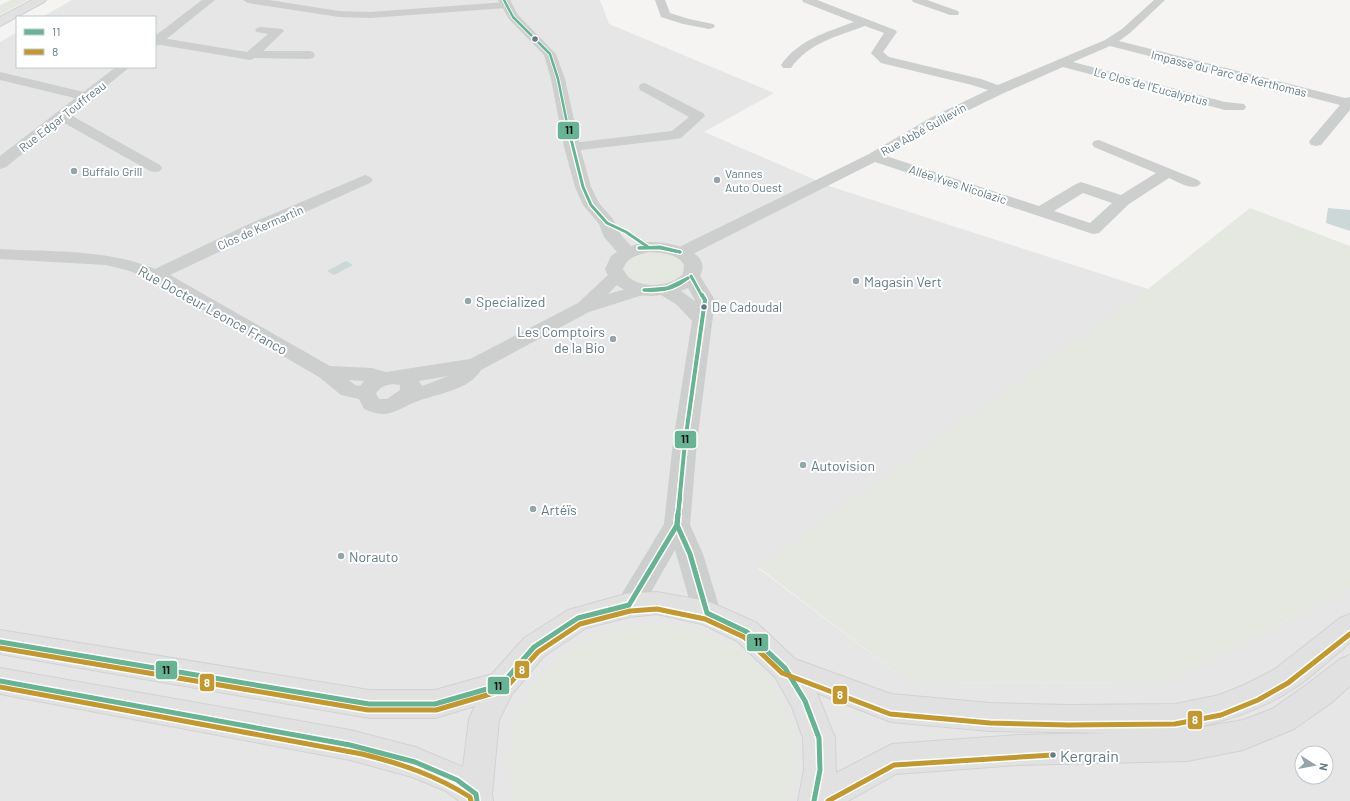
<svg xmlns="http://www.w3.org/2000/svg" width="1350" height="801" font-family="Barlow,sans-serif">
<rect width="100%" height="100%" fill="#f5f4f3"/>
<path fill="#e5e6e5" fill-rule="evenodd" d="M 72,0 L 600,0 L 609,24 L 774,93 L 704,132 L 832,187 L 1148,289 L 758,568 L 909,682 L 1167,683 L 1350,587 L 1350,801 L 0,801 L 0,42 L 17,32 L 17,67 L 155,67 L 155,17 L 42,17 ZM 1302,753 L 1326,753 L 1326,777 L 1302,777 Z"/>
<g fill="#e5e8e1">
<path d="M 11,0 L 28,0 L 0,15 L 0,5 Z"/>
<path d="M 1250,208 L 1350,246 L 1350,587 L 1167,683 L 909,682 L 758,567 L 1148,289 Z"/>
<path d="M 647,253 C 656,252 692,255 680,273 C 670,289 641,284 629,272 L 630,263 L 634,259 Z"/>
<path d="M 659,624 C 674,625 688,627 702,632 C 753,648 795,701 795,756 C 795,772 792,786 788,801 L 514,801 C 511,786 508,771 509,755 C 514,695 559,644 617,629 C 631,625 645,625 659,624 Z"/>
</g>
<g fill="#ccd7d8">
<path d="M 1328,208 L 1350,210 L 1350,231 L 1326,223 Z"/>
<path d="M 346,261 L 353,265 L 334,275 L 327,271 Z"/>
</g>
<g fill="none" stroke-linecap="round" stroke-linejoin="round">
<g stroke="#d2d2d2" stroke-width="2">
<path id="primary" d="M 657,592 L 707,601 L 717,605 L 757,623 L 795,659 L 891,694 L 990,703 L 1068,705 L 1175,704 L 1219,695 L 1244,685 L 1275,669 L 1340,618 L 1350,614 L 1350,643 C 1332,657 1315,674 1296,687 C 1261,711 1220,723 1180,731 L 1243,720 L 1272,709 L 1309,683 L 1340,659 L 1350,655 L 1350,686 L 1331,703 L 1294,729 L 1243,750 L 1187,761 L 1018,765 L 896,774 L 848,801 L 798,801 L 804,770 L 803,738 L 792,707 L 775,677 L 737,641 L 702,624 L 657,614 L 629,617 L 586,628 L 544,656 L 512,694 L 499,720 L 492,794 L 493,801 L 459,801 L 446,791 L 412,777 L 350,760 L 0,694 L 0,668 L 350,730 L 415,747 L 463,767 L 469,719 L 475,706 L 435,718 L 369,718 L 0,654 L 0,630 L 369,690 L 435,690 L 492,674 L 524,638 L 568,610 L 629,593 ZM 817,693 L 891,722 L 990,731 L 1108,733 L 1018,735 L 892,744 L 836,773 L 835,738 Z"/>
</g>
<g stroke="#d1d2d2" stroke-width="2">
<path id="trunk" d="M 32,0 L 46,0 L 44,2 L 0,26 L 0,17 Z"/>
</g>
<g fill="#cdcece" fill-rule="evenodd">
<path d="M 243,0 L 269,0 L 339,11 L 370,12 L 506,2 L 511,5 L 506,8 L 370,18 L 339,17 L 248,3 Z"/>
<path d="M 655,0 L 665,0 L 670,13 L 689,19 L 713,24 L 715,26 L 713,28 L 709,29 L 683,24 L 661,17 Z"/>
<path d="M 802,0 L 817,0 L 895,30 L 897,32 L 883,52 L 889,57 L 981,79 L 998,85 L 1105,40 L 1122,29 L 1154,0 L 1165,0 L 1130,33 L 1119,41 L 1345,98 L 1350,97 L 1350,110 L 1321,145 L 1316,146 L 1311,145 L 1309,142 L 1311,139 L 1340,105 L 1110,46 L 1073,62 L 1225,102 L 1244,104 L 1246,107 L 1244,110 L 1225,110 L 1063,67 L 1004,93 L 940,124 L 886,156 L 1039,206 L 1076,184 L 1081,182 L 1121,195 L 1156,173 L 1094,147 L 1092,144 L 1094,141 L 1099,140 L 1198,180 L 1201,183 L 1198,186 C 1188,189 1178,182 1169,178 L 1129,204 L 1099,233 L 1093,234 L 875,162 L 687,257 L 681,258 L 675,257 L 672,253 L 675,249 L 869,154 L 930,118 L 988,90 L 972,85 L 881,63 L 871,53 L 884,33 L 865,26 C 838,36 808,43 791,68 L 783,68 L 781,65 C 798,40 827,32 854,22 L 803,2 ZM 1083,193 L 1112,203 L 1090,223 L 1054,211 Z"/>
<path d="M 912,0 L 927,0 L 958,11 L 959,13 L 958,15 L 950,15 L 913,2 Z"/>
<path d="M 261,27 L 282,29 L 284,31 L 263,51 L 309,51 L 313,52 L 315,55 L 313,58 L 309,59 L 255,58 L 250,60 L 155,44 L 156,37 L 247,52 L 268,34 L 257,32 L 255,30 L 257,28 Z"/>
<path d="M 0,72 L 92,94 L 94,97 L 92,100 L 87,101 L 0,80 Z"/>
<path d="M 645,83 L 703,113 L 705,116 L 681,138 L 676,139 L 572,151 L 567,150 L 565,147 L 567,144 L 572,143 L 672,131 L 689,117 L 640,90 L 639,87 L 640,84 Z"/>
<path d="M 62,112 L 67,113 L 160,165 L 162,168 L 160,171 L 155,172 L 150,171 L 57,119 L 55,116 L 57,113 Z"/>
<path d="M 365,175 L 370,177 L 373,180 L 370,183 L 261,232 L 170,275 L 330,366 L 372,368 L 386,372 L 470,359 L 578,303 L 610,273 L 616,272 L 622,273 L 625,277 L 608,294 L 640,285 L 646,286 L 649,290 L 646,294 L 589,312 L 481,370 C 469,391 434,394 413,403 C 403,407 394,414 382,414 C 376,414 370,411 364,409 L 359,399 L 341,395 L 319,377 L 150,279 L 130,271 L 106,265 L 0,259 L 0,249 C 52,252 107,249 155,269 L 249,224 ZM 448,376 L 422,386 L 419,381 ZM 349,380 L 364,381 L 360,386 L 355,385 ZM 393,384 L 400,385 L 400,390 L 387,399 L 379,399 L 376,394 C 379,387 386,385 393,384 Z"/>
</g>
<g fill="#cdcece" fill-rule="evenodd">
<path d="M 202,0 L 215,0 L 159,45 L 155,46 L 155,36 Z"/>
<path d="M 498,0 L 510,0 L 518,15 L 556,54 L 565,79 L 580,147 L 591,187 L 599,203 L 613,219 L 621,235 L 631,246 C 637,244 644,242 650,242 C 666,241 714,250 700,276 L 715,300 L 697,442 L 690,525 L 703,554 L 721,613 L 717,621 L 707,625 L 697,621 L 693,613 L 675,550 L 639,613 L 629,617 L 619,613 L 615,605 L 664,524 L 673,442 L 692,321 L 677,305 L 661,295 C 639,299 613,290 605,269 L 611,256 L 617,252 L 604,237 L 599,224 L 583,205 L 575,187 L 564,147 L 551,79 L 544,55 L 509,19 ZM 649,252 C 660,253 678,253 684,265 L 683,274 C 668,289 632,290 623,269 C 627,257 638,255 649,252 ZM 688,288 L 695,300 L 695,301 L 681,291 Z"/>
<path d="M 116,67 L 130,67 L 6,167 L 0,169 L 0,156 Z"/>
</g>
<use href="#primary" fill="#e1e1e1" fill-rule="evenodd"/>
<use href="#trunk" fill="#e1e1e1" fill-rule="evenodd"/>
<g stroke="#fff" stroke-width="4">
<path id="bus-1-far3" d="M 504,0 L 513,17 L 550,54 L 558,79 L 568,128"/>
</g>
<g stroke="#fff" stroke-width="5.5">
<g id="bus-1-far2">
<path d="M 568,127 L 583,187 L 591,205 L 607,223 L 626,232 L 648,247"/>
<path d="M 639,248 L 660,247 L 680,252"/>
<path d="M 639,248 L 660,248 L 680,252"/>
<path d="M 691,276 L 702,296"/>
<path d="M 644,290 L 667,288 L 688,278"/>
<path d="M 644,290 C 660,292 675,289 688,278"/>
</g>
</g>
<g stroke="#fff" stroke-width="7">
<g id="bus-1-far1">
<path d="M 678,515 L 680,498"/>
<path d="M 678,515 L 685,442 L 705,300 L 702,295"/>
</g>
</g>
<g stroke="#fff" stroke-width="8">
<g id="bus-1">
<path d="M 678,514 L 677,525 L 690,554 L 707,613 L 747,632 L 785,668 L 805,701 L 819,738 L 820,770 L 814,801"/>
<path d="M 0,642 L 369,704 L 435,704 L 501,685 L 534,647 L 578,618 L 629,605 L 677,525 L 678,514"/>
<path d="M 0,681 L 350,745 L 415,762 L 457,780 L 476,794 L 477,801"/>
</g>
</g>
<g stroke="#fff" stroke-width="8">
<g id="bus-2">
<path d="M 0,648 L 368,710 L 436,710 L 504,690 L 538,652 L 580,624 L 630,611 L 657,609 L 705,619 L 744,637 L 782,673 L 890,714 L 990,723 L 1068,725 L 1175,724 L 1221,715 L 1258,700 L 1288,683 L 1350,634"/>
<path d="M 0,687 L 362,754 C 402,764 435,775 470,797 L 471,801"/>
<path d="M 828,801 L 894,765 L 1053,755"/>
</g>
</g>
<use href="#bus-1-far3" stroke="#68b394" stroke-width="2.5"/>
<use href="#bus-1-far2" stroke="#68b394" stroke-width="3"/>
<use href="#bus-1-far1" stroke="#68b394" stroke-width="4"/>
<use href="#bus-1" stroke="#68b394" stroke-width="5"/>
<use href="#bus-2" stroke="#c19831" stroke-width="5"/>
</g>
<g fill="#627a86" stroke="#fff" stroke-width="1.5">
<circle cx="535" cy="39" r="3.5"/>
<circle cx="704" cy="307" r="3.5"/>
<circle cx="1053" cy="755" r="3.5"/>
</g>
<g fill="#95a5ac" stroke="#fff" stroke-width="1.5">
<circle cx="74" cy="171" r="4"/>
<circle cx="717" cy="180" r="4"/>
<circle cx="856" cy="281" r="4"/>
<circle cx="468" cy="301" r="4"/>
<circle cx="613" cy="339" r="4"/>
<circle cx="803" cy="465" r="4"/>
<circle cx="533" cy="509" r="4"/>
<circle cx="341" cy="556" r="4"/>
</g>
<g text-anchor="middle" dominant-baseline="central" stroke-width="4" stroke-linejoin="round" paint-order="stroke">
<g font-size="12" fill="#627a86" stroke="#fff">
<text transform="translate(1229 73) rotate(14)">Impasse du Parc de Kerthomas</text>
<text transform="translate(1151 86) rotate(15)">Le Clos de l'Eucalyptus</text>
<text transform="translate(62 116) rotate(-38)">Rue Edgar Touffreau</text>
<text transform="translate(923 129) rotate(-29)">Rue Abbé Guillevin</text>
<text transform="translate(958 184) rotate(18)">Allée Yves Nicolazic</text>
<text transform="translate(260 227) rotate(-24)">Clos de Kermartin</text>
</g>
<g font-size="12" fill="#627a86" stroke="#fff" text-anchor="start">
<text x="82" y="171">Buffalo Grill</text>
<text x="725" y="173">Vannes<tspan x="725" dy="14">Auto Ouest</tspan></text>
</g>
<g font-size="13" fill="#627a86" stroke="#fff" text-anchor="start">
<text x="712" y="307">De Cadoudal</text>
</g>
<g font-size="14" fill="#627a86" stroke="#fff" text-anchor="start">
<text x="864" y="281">Magasin Vert</text>
<text x="476" y="301">Specialized</text>
<text x="605" y="331" text-anchor="end">Les Comptoirs<tspan x="605" dy="16">de la Bio</tspan></text>
<text x="811" y="465">Autovision</text>
<text x="541" y="509">Artéïs</text>
<text x="349" y="556">Norauto</text>
</g>
<g font-size="14" fill="#627a86" stroke="#fff">
<text transform="translate(213 310) rotate(29)">Rue Docteur Leonce Franco</text>
</g>
<g font-size="16" fill="#627a86" stroke="#fff" text-anchor="start">
<text x="1060" y="755">Kergrain</text>
</g>
</g>
<g stroke="#fff" stroke-width="1.5">
<rect x="557" y="121" width="23" height="19" rx="4" fill="#68b394"/>
<rect x="674" y="430" width="23" height="19" rx="4" fill="#68b394"/>
<rect x="746" y="633" width="23" height="19" rx="4" fill="#68b394"/>
<rect x="514" y="660" width="16" height="19" rx="4" fill="#c19831"/>
<rect x="155" y="660" width="23" height="20" rx="4" fill="#68b394"/>
<rect x="199" y="673" width="16" height="19" rx="4" fill="#c19831"/>
<rect x="487" y="676" width="23" height="19" rx="4" fill="#68b394"/>
<rect x="832" y="685" width="16" height="20" rx="4" fill="#c19831"/>
<rect x="1187" y="710" width="16" height="20" rx="4" fill="#c19831"/>
</g>
<g font-size="11" text-anchor="middle" font-weight="bold" fill="#fff">
<text x="522" y="674">8</text>
<text x="207" y="687">8</text>
<text x="840" y="699">8</text>
<text x="1195" y="724">8</text>
</g>
<g font-size="11" text-anchor="middle" font-weight="bold" fill="#111">
<text x="569" y="134">11</text>
<text x="685" y="443">11</text>
<text x="758" y="646">11</text>
<text x="166" y="674">11</text>
<text x="498" y="690">11</text>
</g>
<rect x="16" y="16" width="140" height="52" fill="#ffffff" stroke="#c0cacf"/>
<rect x="24" y="29" width="20" height="6" fill="#68b394" stroke="#c0cacf"/>
<text x="52" y="36" font-size="12" fill="#627a86">11</text>
<rect x="24" y="49" width="20" height="6" fill="#c19831" stroke="#c0cacf"/>
<text x="52" y="56" font-size="12" fill="#627a86">8</text>
<g transform="translate(1314 765) rotate(101)"><circle r="19" fill="#ffffff" stroke="#c0cacf"/>
<path d="M0-3L7 15L0 10L-7 15Z" fill="#95a5ac"/>
<text y="-6" font-size="11" font-weight="bold" text-anchor="middle" fill="#627a86">N</text>
</g>
</svg>
